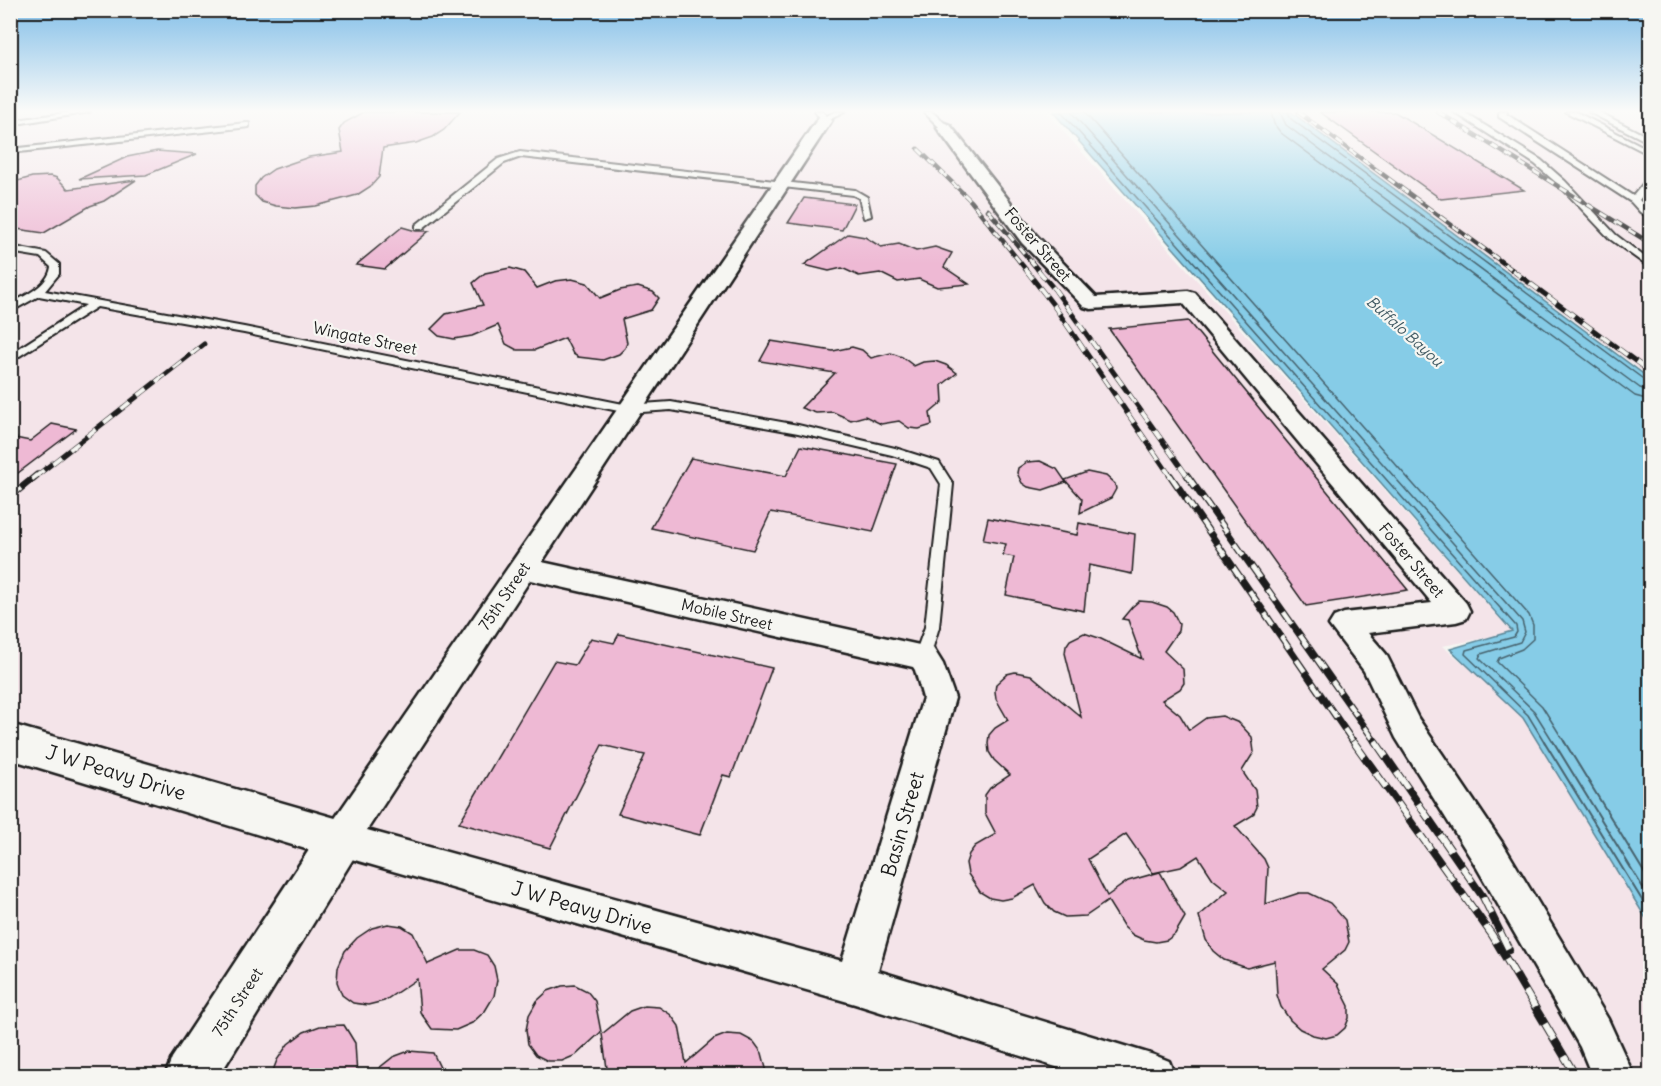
<svg xmlns="http://www.w3.org/2000/svg" width="1661" height="1086" font-family="Delius,sans-serif">
<rect width="100%" height="100%" fill="#f6f6f2"/>
<filter id="ink" filterUnits="userSpaceOnUse"><feTurbulence type="fractalNoise" baseFrequency=".0167" numOctaves="2"/><feDisplacementMap in="SourceGraphic" scale="12" xChannelSelector="R" yChannelSelector="G"/><feConvolveMatrix kernelMatrix="1 2 1 2 8 2 1 2 1" color-interpolation-filters="sRGB"/></filter>
<g filter="url(#ink)">
<g fill="#f4e4e9">
<path d="M 10,112 L 1046,112 L 1513,633 L 1442,646 L 1528,715 L 1650,922 L 1650,1075 L 11,1075 Z"/>
<path d="M 1292,112 L 1650,112 L 1650,377 Z"/>
</g>
<path fill="#86cce7" stroke="#5c8696" stroke-width="1.5" d="M 1053,112 L 1291,112 L 1650,379 L 1650,925 L 1523,718 L 1450,649 L 1512,631 Z"/>
<g fill="none" stroke-linecap="round" stroke-linejoin="round">
<g stroke="#46626d" stroke-width="1.5">
<path d="M 1061,112 L 1516,626 L 1517,632 L 1514,637 L 1466,650 L 1465,654 L 1528,715 L 1545,743"/>
<path d="M 1071,112 L 1522,621 L 1525,632 L 1520,642 L 1481,654 L 1479,658 L 1534,711 L 1554,743"/>
<path d="M 1084,112 L 1529,615 L 1533,625 L 1533,639 L 1522,649 L 1499,658 L 1497,662 L 1542,706 L 1565,743"/>
<path d="M 1271,112 L 1274,124 L 1281,133 L 1635,396 L 1650,400"/>
<path d="M 1280,112 L 1286,125 L 1640,388 L 1650,391"/>
<path d="M 1288,112 L 1291,119 L 1650,384"/>
</g>
<g stroke="#46626d" stroke-width="2">
<path d="M 1544,741 L 1650,913"/>
<path d="M 1553,741 L 1650,899"/>
<path d="M 1564,741 L 1650,882"/>
</g>
</g>
<g fill="#eeb9d4" stroke="#1c1c1c" stroke-width="1.5">
<path d="M 364,112 L 460,112 L 444,130 L 433,137 L 416,143 L 383,148 L 379,177 L 371,186 L 357,195 L 316,206 L 295,208 L 276,206 L 262,202 L 255,195 L 255,186 L 261,178 L 274,169 L 309,157 L 343,152 L 339,130 L 344,123 Z"/>
<path d="M 1320,112 L 1395,112 L 1524,190 L 1441,199 Z"/>
<path d="M 157,151 L 197,154 L 146,175 L 79,179 L 127,157 Z"/>
<path d="M 51,176 L 57,178 L 68,189 L 136,180 L 104,201 L 90,206 L 44,233 L 10,228 L 10,183 L 32,177 Z"/>
<path d="M 804,198 L 855,204 L 842,230 L 788,223 Z"/>
<path d="M 402,227 L 416,231 L 429,231 L 385,269 L 356,265 Z"/>
<path d="M 848,234 L 865,237 L 881,247 L 899,244 L 916,251 L 935,247 L 952,253 L 944,267 L 969,284 L 937,287 L 919,279 L 898,282 L 880,273 L 859,276 L 842,268 L 829,271 L 804,265 Z"/>
<path d="M 510,268 L 524,272 L 537,288 L 555,281 L 572,279 L 587,283 L 600,298 L 620,290 L 638,287 L 653,292 L 659,298 L 651,310 L 622,319 L 627,343 L 625,348 L 619,354 L 603,360 L 578,357 L 573,354 L 565,338 L 535,350 L 517,350 L 506,344 L 498,325 L 472,336 L 454,339 L 439,336 L 431,329 L 446,314 L 483,305 L 473,283 L 485,273 Z"/>
<path d="M 1188,321 L 1408,590 L 1306,606 L 1109,329 Z"/>
<path d="M 771,341 L 833,351 L 852,347 L 862,350 L 871,358 L 891,353 L 902,357 L 914,366 L 923,362 L 935,361 L 946,365 L 957,373 L 942,385 L 943,402 L 930,413 L 932,425 L 919,429 L 909,428 L 899,421 L 881,424 L 865,416 L 851,420 L 833,412 L 816,413 L 801,408 L 835,373 L 760,361 Z"/>
<path d="M 52,424 L 76,429 L 10,479 L 10,437 L 30,441 Z"/>
<path d="M 801,446 L 897,464 L 873,532 L 771,512 L 753,550 L 651,528 L 691,458 L 786,476 Z"/>
<path d="M 1040,461 L 1057,469 L 1066,482 L 1043,490 L 1028,487 L 1022,483 L 1017,473 L 1018,468 L 1027,462 Z"/>
<path d="M 1087,472 L 1106,476 L 1115,484 L 1116,489 L 1111,498 L 1080,513 L 1082,499 L 1065,480 Z"/>
<path d="M 988,518 L 1077,535 L 1079,523 L 1135,534 L 1132,574 L 1089,565 L 1084,611 L 1006,595 L 1014,557 L 1003,555 L 1006,544 L 983,540 Z"/>
<path d="M 1139,601 L 1152,602 L 1167,607 L 1173,612 L 1179,624 L 1178,631 L 1164,651 L 1183,669 L 1184,683 L 1180,689 L 1162,700 L 1180,715 L 1189,730 L 1206,718 L 1222,716 L 1239,723 L 1252,737 L 1254,752 L 1242,771 L 1255,790 L 1257,807 L 1253,815 L 1235,826 L 1264,859 L 1268,868 L 1266,904 L 1299,893 L 1309,893 L 1330,903 L 1345,920 L 1349,942 L 1345,950 L 1322,969 L 1338,984 L 1349,1006 L 1349,1018 L 1345,1028 L 1337,1035 L 1326,1038 L 1313,1035 L 1300,1029 L 1290,1020 L 1281,1007 L 1277,995 L 1275,961 L 1247,968 L 1224,960 L 1213,951 L 1206,940 L 1199,916 L 1228,891 L 1213,879 L 1198,856 L 1181,867 L 1153,873 L 1126,834 L 1088,859 L 1107,896 L 1128,881 L 1160,872 L 1185,917 L 1175,934 L 1167,940 L 1156,942 L 1144,940 L 1133,935 L 1124,927 L 1108,901 L 1086,916 L 1065,917 L 1054,912 L 1045,903 L 1035,885 L 1012,898 L 1001,900 L 990,898 L 980,892 L 968,874 L 966,863 L 969,854 L 975,846 L 996,834 L 985,813 L 985,795 L 990,788 L 1010,775 L 994,760 L 989,752 L 988,743 L 989,735 L 995,728 L 1008,720 L 996,699 L 995,691 L 996,684 L 1007,674 L 1015,672 L 1031,675 L 1081,717 L 1065,653 L 1066,646 L 1070,640 L 1084,633 L 1099,638 L 1142,659 L 1128,620 L 1122,619 L 1132,607 Z"/>
<path d="M 619,634 L 772,668 L 731,777 L 723,775 L 700,835 L 618,814 L 645,755 L 602,745 L 550,848 L 459,823 L 554,661 L 575,665 L 591,638 L 614,643 Z"/>
<path d="M 388,924 L 402,926 L 413,933 L 428,964 L 460,950 L 474,950 L 487,955 L 494,966 L 497,980 L 494,996 L 485,1011 L 472,1023 L 456,1030 L 432,1029 L 420,1012 L 417,979 L 384,1001 L 368,1005 L 353,1003 L 342,995 L 337,982 L 338,967 L 345,951 L 357,938 L 372,928 Z"/>
<path d="M 575,985 L 587,991 L 595,1001 L 601,1032 L 576,1055 L 562,1061 L 548,1061 L 536,1055 L 528,1044 L 526,1030 L 529,1015 L 537,1001 L 548,991 L 562,986 Z"/>
<path d="M 644,1006 L 659,1007 L 671,1015 L 679,1026 L 686,1063 L 714,1039 L 727,1034 L 741,1035 L 754,1042 L 762,1053 L 768,1076 L 612,1076 L 607,1068 L 602,1034 L 630,1011 Z"/>
<path d="M 344,1025 L 355,1043 L 357,1076 L 271,1076 L 277,1060 L 288,1044 L 304,1032 L 320,1026 Z"/>
<path d="M 409,1051 L 433,1053 L 444,1076 L 369,1076 L 393,1057 Z"/>
</g>
<g fill="none" stroke-linecap="round" stroke-linejoin="round">
<g stroke="#1c1c1c" stroke-width="4">
<g id="lane">
<path d="M 71,112 L 90,112 L 10,125 L 10,121 Z"/>
<path d="M 815,112 L 823,112 L 826,116 L 835,112 L 845,112 L 824,122 Z"/>
<path d="M 924,112 L 932,112 L 948,126 L 948,130 L 942,130 Z"/>
<path d="M 1454,112 L 1463,112 L 1541,160 L 1565,181 L 1616,235 L 1650,261 L 1650,268 L 1610,239 L 1559,185 L 1535,164 Z"/>
<path d="M 1499,112 L 1507,112 L 1506,114 L 1633,196 L 1647,179 L 1650,179 L 1650,186 L 1639,200 L 1650,211 L 1650,218 L 1640,212 L 1631,202 L 1499,117 Z"/>
<path d="M 1566,112 L 1576,112 L 1650,150 L 1650,155 Z"/>
<path d="M 1589,112 L 1599,112 L 1650,138 L 1650,143 Z"/>
<path d="M 246,123 L 249,123 L 249,127 L 10,153 L 10,149 Z"/>
<path d="M 520,152 L 855,190 L 867,197 L 871,216 L 864,218 L 859,198 L 853,195 L 521,157 L 504,163 L 422,229 L 416,229 L 416,225 L 498,159 Z"/>
<path d="M 10,246 L 46,253 L 59,264 L 59,274 L 45,291 L 244,327 L 628,405 L 671,402 L 798,425 L 895,448 L 939,462 L 953,484 L 939,627 L 930,657 L 927,661 L 922,663 L 917,661 L 914,657 L 925,627 L 941,484 L 931,468 L 892,455 L 798,433 L 671,410 L 628,413 L 244,333 L 97,307 L 10,362 L 10,354 L 86,305 L 39,296 L 10,312 L 10,304 C 26,295 48,286 51,267 L 40,257 L 10,252 Z"/>
</g>
</g>
<g stroke="#1c1c1c" stroke-width="5">
<g id="street">
<path d="M 824,115 L 832,120 L 542,562 L 933,648 L 943,664 L 955,698 L 878,971 L 1154,1055 L 1169,1061 L 1175,1076 L 1085,1076 L 855,1004 L 341,856 L 329,851 L 323,839 L 329,827 L 819,117 ZM 530,580 L 913,667 L 915,670 L 923,698 L 842,961 L 367,830 Z"/>
<path d="M 945,123 L 950,125 L 1036,235 L 1096,297 L 1188,291 L 1195,293 L 1466,603 L 1470,611 L 1466,619 L 1456,622 L 1368,633 L 1386,654 L 1418,718 L 1503,844 L 1608,1019 L 1634,1076 L 1592,1076 L 1580,1047 L 1477,868 L 1396,738 L 1364,671 L 1329,625 L 1334,617 L 1344,613 L 1432,603 L 1183,303 L 1091,309 L 1084,307 L 1022,243 L 937,128 Z"/>
</g>
</g>
<g stroke="#1c1c1c" stroke-width="5">
<path id="secondary" d="M 10,724 L 356,824 L 363,839 L 356,854 L 219,1076 L 165,1076 L 172,1058 L 309,850 L 10,759 Z"/>
</g>
<use href="#lane" fill="#f6f6f2" fill-rule="evenodd"/>
<use href="#street" fill="#f6f6f2" fill-rule="evenodd"/>
<use href="#secondary" fill="#f6f6f2" fill-rule="evenodd"/>
<g stroke="#1c1c1c" stroke-width="4.5">
<g id="rail-far3">
<path d="M 1298,112 L 1514,271"/>
<path d="M 1438,112 L 1650,243"/>
<path d="M 918,149 L 971,201 L 1027,271"/>
<path d="M 988,210 L 1039,271"/>
</g>
</g>
<g stroke="#1c1c1c" stroke-width="5">
<g id="rail-far2">
<path d="M 1026,270 L 1054,306 L 1171,477"/>
<path d="M 1038,270 L 1055,290 L 1188,477"/>
<path d="M 1512,270 L 1650,372"/>
<path d="M 35,477 L 204,344"/>
</g>
</g>
<g stroke="#1c1c1c" stroke-width="7">
<g id="rail-far1">
<path d="M 1170,475 L 1354,743"/>
<path d="M 1187,475 L 1376,743"/>
<path d="M 10,497 L 37,475"/>
</g>
</g>
<g stroke="#1c1c1c" stroke-width="8">
<g id="rail">
<path d="M 1353,741 L 1492,935 L 1576,1076"/>
<path d="M 1375,741 L 1483,897 L 1509,950"/>
</g>
</g>
<use href="#rail-far3" stroke="#f6f6f2" stroke-width="3" stroke-dasharray="8" stroke-linecap="butt"/>
<use href="#rail-far2" stroke="#f6f6f2" stroke-width="4" stroke-dasharray="11" stroke-linecap="butt"/>
<use href="#rail-far1" stroke="#f6f6f2" stroke-width="4.5" stroke-dasharray="14" stroke-linecap="butt"/>
<use href="#rail" stroke="#f6f6f2" stroke-width="6" stroke-dasharray="19" stroke-linecap="butt"/>
</g>
</g>
<linearGradient id="sky" x2="0" y2="1"><stop stop-color="#81bee8"/><stop offset="0.42" stop-color="#fbfbf9"/><stop offset="1" stop-color="#fbfbf9" stop-opacity="0"/></linearGradient>
<rect width="1661" height="264" fill="url(#sky)"/>
<g text-anchor="middle" dominant-baseline="central" stroke-width="4.5" stroke-linejoin="round" paint-order="stroke">
<g font-size="15" font-style="italic" fill="#415a63" stroke="#f6f6f2">
<text transform="translate(1405 331) rotate(42)">Buffalo Bayou</text>
</g>
<g font-size="16" fill="#1c1c1c" stroke="#f6f6f2">
<text transform="translate(1038 244) rotate(49)">Foster Street</text>
<text transform="translate(365 338) rotate(12)">Wingate Street</text>
<text transform="translate(1412 560) rotate(50)">Foster Street</text>
<text transform="translate(504 596) rotate(-56)">75th Street</text>
<text transform="translate(727 614) rotate(13)">Mobile Street</text>
<text transform="translate(237 1002) rotate(-57)">75th Street</text>
</g>
<g font-size="20" fill="#1c1c1c" stroke="#f6f6f2">
<text transform="translate(116 772) rotate(17)">J W Peavy Drive</text>
<text transform="translate(902 824) rotate(-74)">Basin Street</text>
<text transform="translate(582 907) rotate(16)">J W Peavy Drive</text>
</g>
</g>
<rect width="1661" height="1086" fill="none" stroke="#f6f6f2" stroke-width="36"/>
<rect x="18" y="18" width="1625" height="1050" fill="none" stroke="#1c1c1c" stroke-width="2" filter="url(#ink)"/>
</svg>
